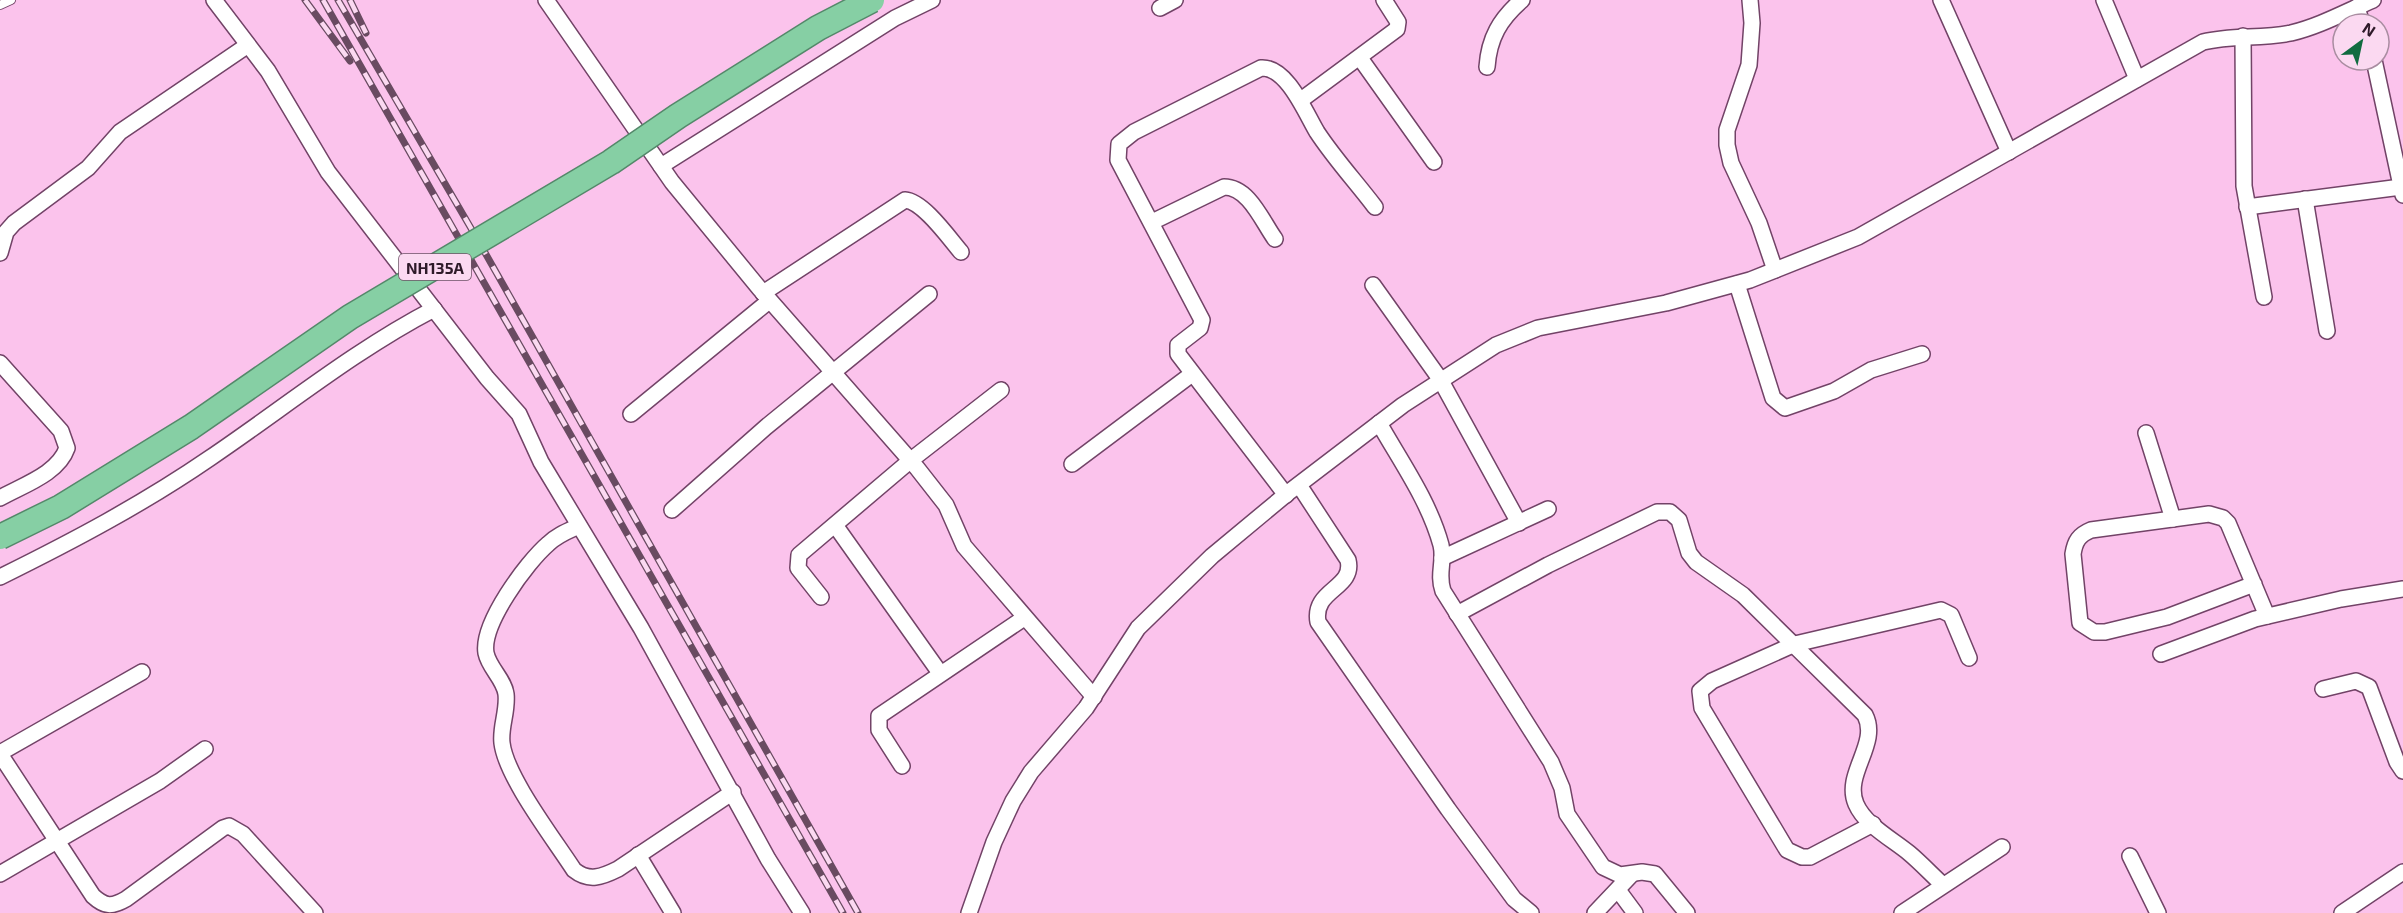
<svg xmlns="http://www.w3.org/2000/svg" width="2403" height="913" font-family="'Exo 2',sans-serif">
<rect width="100%" height="100%" fill="#fbc3ec"/>
<g fill="none" stroke-linecap="round" stroke-linejoin="round">
<g stroke="#724367" stroke-width="10">
<path id="service" d="M 0,5 L 11,0"/>
</g>
<g stroke="#724367" stroke-width="18">
<g id="minor">
<path d="M 214,0 L 268,71 L 328,172 L 487,378 L 519,414 L 541,462 L 641,628 L 768,859 L 802,913"/>
<path d="M 546,0 L 672,182 L 759,288 L 917,468 L 946,505 L 964,546 L 1094,697"/>
<path d="M 1750,0 L 1752,23 L 1749,65 L 1727,130 L 1727,145 L 1731,163 L 1759,223 L 1775,270"/>
<path d="M 1941,0 L 2009,152"/>
<path d="M 2104,0 L 2137,79"/>
<path d="M 2357,7 L 2362,24"/>
<path d="M 1160,8 L 1175,0"/>
<path d="M 2243,36 L 2244,186 L 2264,297"/>
<path d="M 1360,58 L 1434,162"/>
<path d="M 2374,60 L 2403,195"/>
<path d="M 1487,67 C 1489,38 1500,19 1522,0"/>
<path d="M 1301,100 L 1397,29 L 1398,22 L 1384,0"/>
<path d="M 661,166 L 895,18 L 932,0"/>
<path d="M 2305,199 L 2327,331"/>
<path d="M 2247,207 L 2401,187"/>
<path d="M 1152,222 L 1224,187 C 1249,187 1262,221 1275,239"/>
<path d="M 0,253 L 6,232 L 14,223 L 88,168 L 120,132 L 248,45"/>
<path d="M 1737,284 L 1773,398 L 1785,408 L 1834,391 L 1871,370 L 1922,354"/>
<path d="M 1373,285 L 1440,379 L 1519,523"/>
<path d="M 763,293 L 905,200 C 923,201 949,238 961,252"/>
<path d="M 0,363 L 61,431 L 67,448 C 58,474 23,485 0,498"/>
<path d="M 631,414 L 769,301"/>
<path d="M 1379,423 C 1401,462 1429,501 1441,545 C 1445,561 1437,574 1443,591 L 1551,762 L 1562,788 L 1567,814 L 1603,867 L 1620,875 L 1642,872 L 1655,874 L 1687,913"/>
<path d="M 2146,433 L 2173,519"/>
<path d="M 1072,464 L 1192,374"/>
<path d="M 1299,485 L 1348,560 C 1355,589 1312,589 1318,622 L 1448,809 L 1514,899 L 1531,913"/>
<path d="M 1286,495 L 1178,354 L 1178,345 L 1200,328 L 1202,320 L 1118,160 L 1119,144 L 1134,132 L 1261,68 C 1287,66 1306,114 1317,132 C 1334,158 1356,182 1375,207"/>
<path d="M 672,510 L 766,427 L 929,294"/>
<path d="M 835,525 L 940,673"/>
<path d="M 579,526 C 568,531 557,535 548,544 C 527,562 481,624 486,653 C 489,668 504,679 506,694 C 508,711 500,727 502,743 C 506,777 554,839 574,870 C 589,882 602,877 618,869 L 733,792"/>
<path d="M 1442,558 L 1548,509"/>
<path d="M 0,577 C 73,541 143,504 210,458 C 284,408 355,350 434,309"/>
<path d="M 2254,584 L 2167,617 L 2105,632 L 2094,632 L 2080,623 L 2073,554 C 2075,541 2079,535 2091,530 L 2209,514 L 2223,518 L 2228,523 L 2267,616"/>
<path d="M 821,597 L 798,568 L 799,555 L 911,460 L 1001,390"/>
<path d="M 1457,614 L 1548,565 L 1657,512 L 1670,512 L 1679,520 L 1689,553 L 1696,562 L 1743,595 L 1865,715 C 1880,744 1843,774 1856,804 C 1865,825 1892,839 1909,853 C 1921,863 1932,875 1943,885"/>
<path d="M 2161,654 L 2255,619 L 2341,599 L 2403,589"/>
<path d="M 2323,689 L 2356,681 L 2369,687 L 2397,762 L 2403,771"/>
<path d="M 0,753 L 142,672"/>
<path d="M 0,754 L 93,896 C 105,907 112,907 126,899 L 223,828 L 229,826 L 243,834 L 315,913"/>
<path d="M 902,766 L 879,730 L 879,716 L 1024,618"/>
<path d="M 1873,824 L 1810,857 L 1802,857 L 1787,850 L 1702,708 L 1700,691 L 1712,681 L 1795,644 L 1941,610 L 1951,615 L 1969,658"/>
<path d="M 638,855 L 673,913"/>
<path d="M 2130,856 L 2158,913"/>
<path d="M 0,874 L 160,781 L 205,749"/>
<path d="M 1618,890 L 1635,913"/>
<path d="M 969,913 L 994,842 L 1013,801 L 1031,772 L 1086,708 L 1138,628 L 1212,556 L 1289,492 L 1403,405 L 1496,345 L 1538,328 L 1666,303 L 1750,280 L 1858,237 L 2203,42 C 2232,35 2261,39 2291,33 C 2320,26 2345,12 2373,0"/>
<path d="M 1595,913 L 1632,874"/>
<path d="M 1902,913 L 2002,847"/>
<path d="M 2342,913 L 2403,872"/>
</g>
</g>
<use href="#service" stroke="#fff" stroke-width="8"/>
<use href="#minor" stroke="#fff" stroke-width="15"/>
<g stroke="#694b61" stroke-width="7">
<g id="rail">
<path d="M 305,0 L 350,61"/>
<path d="M 323,0 L 843,913"/>
<path d="M 338,0 L 479,242 L 858,913"/>
<path d="M 350,0 L 366,33"/>
</g>
</g>
<use href="#rail" stroke="#fbd9f1" stroke-width="4.5" stroke-dasharray="14" stroke-linecap="butt"/>
<g stroke="#54886a" stroke-width="27" stroke-linecap="butt">
<path id="trunk-bridge" d="M 0,537 L 61,507 L 191,427 L 350,317 L 611,162 L 678,116 L 818,28 L 872,0"/>
</g>
<use href="#trunk-bridge" stroke="#86cfa4" stroke-width="24"/>
</g>
<g text-anchor="middle" dominant-baseline="central" stroke-width="4.5" stroke-linejoin="round" paint-order="stroke">
<rect fill="#fbd9f1" stroke="#6c5365" stroke-width="1.5" x="399" y="254" width="72" height="26" rx="4.5"/>
<g font-size="16" font-weight="bold" fill="#2e1a29">
<text x="435" y="267">NH135A</text>
</g>
</g>
<g transform="translate(2361 42) rotate(33)"><circle r="28" fill="#fbd9f1" stroke="#a98da1" stroke-width="1.5"/>
<path d="M0-4.5L10 22L0 15L-10 22Z" fill="#116c40"/>
<text y="-9" font-size="16" font-weight="bold" text-anchor="middle" fill="#2e1a29">N</text>
</g>
</svg>
